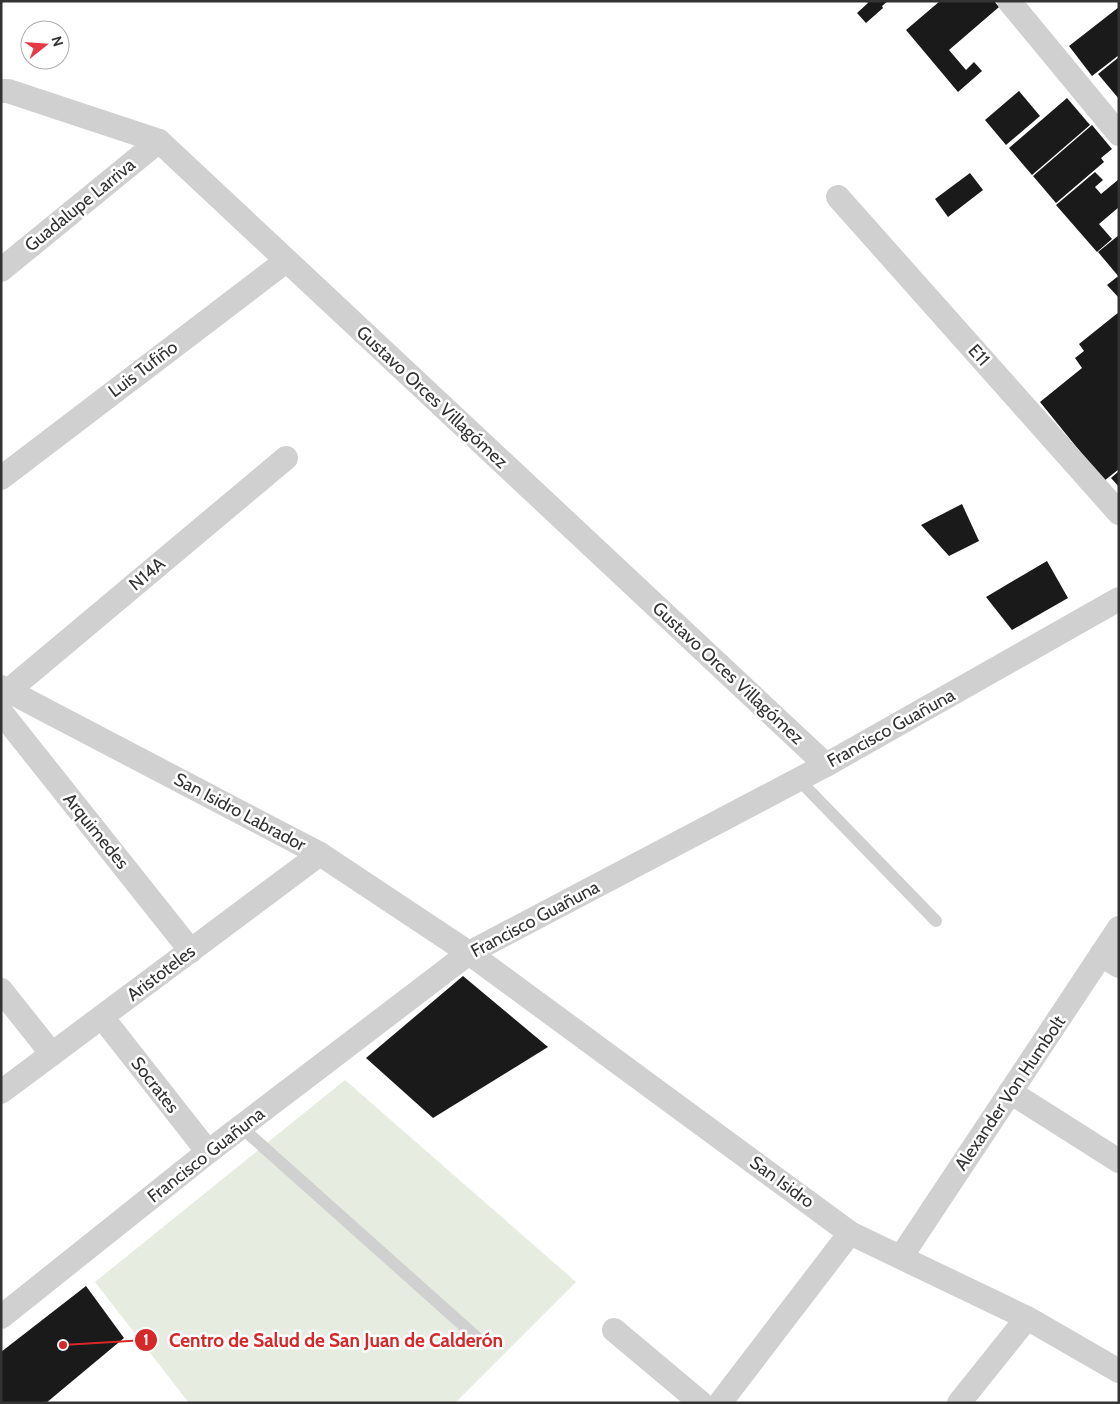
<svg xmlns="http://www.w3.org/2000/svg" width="1120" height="1404" font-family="Cabin,sans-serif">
<rect width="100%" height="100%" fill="#fff"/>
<path fill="#e6ecdf" d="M 345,1080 L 576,1282 L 455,1403 L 189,1403 L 95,1282 Z"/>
<g fill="#1a1a1a">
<path d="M 867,1 L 888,1 L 882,6 L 883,8 L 866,23 L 857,13 L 868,3 Z"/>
<path d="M 940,1 L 994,1 L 999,7 L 949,50 L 966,70 L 974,62 L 982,71 L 958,92 L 906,30 Z"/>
<path d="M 1119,7 L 1119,55 L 1092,76 L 1069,46 Z"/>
<path d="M 1119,57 L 1119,99 L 1098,74 Z"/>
<path d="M 1019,91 L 1040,116 L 1006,145 L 985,120 Z"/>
<path d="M 1067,98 L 1090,125 L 1032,175 L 1009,148 Z"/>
<path d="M 1092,125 L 1112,149 L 1101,158 L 1104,162 L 1056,203 L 1033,176 Z"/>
<path d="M 1095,172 L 1103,180 L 1095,187 L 1101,194 L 1119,179 L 1119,207 L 1099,224 L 1112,239 L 1097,252 L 1056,205 Z"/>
<path d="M 970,173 L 983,190 L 948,217 L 935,199 Z"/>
<path d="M 1119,235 L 1119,277 L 1098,252 Z"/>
<path d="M 1117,277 L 1119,278 L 1119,298 L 1107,285 Z"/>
<path d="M 1119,312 L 1119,469 L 1104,481 L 1040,402 L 1082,368 L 1075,358 L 1084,351 L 1079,344 Z"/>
<path d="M 1119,471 L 1119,487 L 1111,478 Z"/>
<path d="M 962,504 L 979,541 L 949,556 L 921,525 Z"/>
<path d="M 1047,561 L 1068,598 L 1012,630 L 986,597 Z"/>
<path d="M 463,976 L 548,1047 L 433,1118 L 366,1058 Z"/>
<path d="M 86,1286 L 124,1338 L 46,1403 L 1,1403 L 1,1352 Z"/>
</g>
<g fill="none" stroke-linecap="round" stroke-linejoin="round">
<g stroke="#d0d0d0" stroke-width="12">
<path d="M 799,780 L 936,921"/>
<path d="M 241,1127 L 483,1343"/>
</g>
<g stroke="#d0d0d0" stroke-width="24">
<path d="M 1009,1 L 1119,134"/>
<path d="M 1,91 L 8,91 L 159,141 L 826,765"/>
<path d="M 838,197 L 1119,513"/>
<path d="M 1,270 L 159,141"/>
<path d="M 1,478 L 286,261"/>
<path d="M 1,687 L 320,854 L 469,953 L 850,1233 L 1027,1318 L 1119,1371"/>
<path d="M 8,691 L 286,458"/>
<path d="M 1,712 L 191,951"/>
<path d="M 1101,955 L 1119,966"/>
<path d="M 1,990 L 52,1054"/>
<path d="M 102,1017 L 208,1152"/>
<path d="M 1,1092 L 320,854"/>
<path d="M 1010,1092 L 1119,1161"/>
<path d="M 901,1257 L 1119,928"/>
<path d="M 1,1317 L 208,1152 L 469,953 L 826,765 L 1119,599"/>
<path d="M 614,1330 L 701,1403"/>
<path d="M 720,1403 L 850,1233"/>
<path d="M 959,1403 L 1027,1318"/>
</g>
</g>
<g text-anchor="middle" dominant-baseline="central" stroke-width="5" stroke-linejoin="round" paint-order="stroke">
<g font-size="18" fill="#333" stroke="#fff">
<text transform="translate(80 205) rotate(-39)">Guadalupe Larriva</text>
<text transform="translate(979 355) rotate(48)">E11</text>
<text transform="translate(143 369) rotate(-37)">Luis Tufiño</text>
<text transform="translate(432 397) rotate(43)">Gustavo Orces Villagómez</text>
<text transform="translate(147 574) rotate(-40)">N14A</text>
<text transform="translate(728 673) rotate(43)">Gustavo Orces Villagómez</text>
<text transform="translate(891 728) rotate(-29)">Francisco Guañuna</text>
<text transform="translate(240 812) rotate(28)">San Isidro Labrador</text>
<text transform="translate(96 831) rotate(51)">Arquimedes</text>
<text transform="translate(535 919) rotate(-28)">Francisco Guañuna</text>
<text transform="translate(161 973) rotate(-37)">Aristoteles</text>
<text transform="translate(155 1085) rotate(52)">Socrates</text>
<text transform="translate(1010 1093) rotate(-56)">Alexander Von Humbolt</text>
<text transform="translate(206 1155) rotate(-38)">Francisco Guañuna</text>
<text transform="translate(782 1182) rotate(36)">San Isidro</text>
</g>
</g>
<path fill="none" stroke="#d62828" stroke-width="2" d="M63 1345L146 1340"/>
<g fill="#d62828" stroke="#fff" stroke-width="2">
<circle cx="63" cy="1345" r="5"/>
<circle cx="146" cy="1340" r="12"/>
</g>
<g font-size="15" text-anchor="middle" font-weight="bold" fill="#fff">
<text x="146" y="1345">1</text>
</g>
<g font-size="19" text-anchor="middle" font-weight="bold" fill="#d62828" stroke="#fff" stroke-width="5" stroke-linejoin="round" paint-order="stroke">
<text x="336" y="1347">Centro de Salud de San Juan de Calderón</text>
</g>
<rect width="1120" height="1404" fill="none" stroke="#333333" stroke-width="5"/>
<g transform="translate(45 45) rotate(73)"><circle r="24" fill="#ffffff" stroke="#adadad"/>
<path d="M0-4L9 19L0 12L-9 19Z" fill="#e63946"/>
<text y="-8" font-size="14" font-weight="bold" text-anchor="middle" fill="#333333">N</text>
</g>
</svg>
